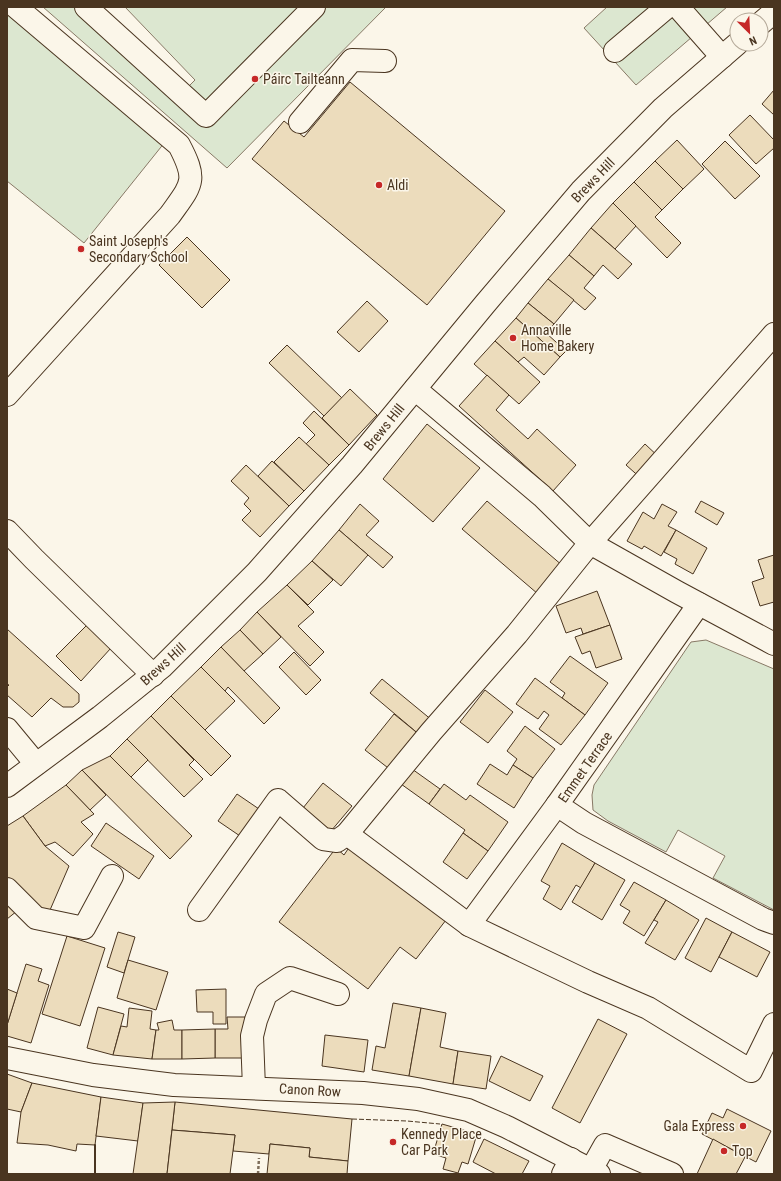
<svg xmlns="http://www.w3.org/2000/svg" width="781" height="1181" font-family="'Roboto Condensed',sans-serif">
<rect width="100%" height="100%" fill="#fbf6e9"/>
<g fill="#dce7d0" stroke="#887966">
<path d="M 43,7 L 98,7 L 181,94 L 195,80 L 125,7 L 386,7 L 227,168 Z"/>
<path d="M 607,7 L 727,7 L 636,85 L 584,28 Z"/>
<path d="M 7,13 L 165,142 L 84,243 L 7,181 Z"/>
<path d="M 706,640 L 774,669 L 774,910 L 713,878 L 725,856 L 678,830 L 666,852 L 608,821 L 593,810 L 592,795 L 594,785 L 691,642 Z"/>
</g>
<g fill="#ecdcbc" stroke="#4a3520">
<path d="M 350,82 L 505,211 L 427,305 L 252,159 L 284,121 L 304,137 Z"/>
<path d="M 774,90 L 774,115 L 762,104 Z"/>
<path d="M 750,115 L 774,140 L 774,148 L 756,164 L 729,135 Z"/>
<path d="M 677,140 L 704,169 L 683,189 L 655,161 Z"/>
<path d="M 725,141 L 760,176 L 735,199 L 702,164 Z"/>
<path d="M 655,161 L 683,189 L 662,210 L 634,182 Z"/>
<path d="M 634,182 L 662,210 L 655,217 L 681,243 L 667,258 L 613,203 Z"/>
<path d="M 613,203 L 636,226 L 615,249 L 591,228 Z"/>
<path d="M 591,228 L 632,264 L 618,279 L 603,265 L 594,276 L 569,255 Z"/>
<path d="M 187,237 L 230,280 L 202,308 L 159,265 Z"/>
<path d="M 569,255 L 594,276 L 584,288 L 596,298 L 585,310 L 548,279 Z"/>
<path d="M 548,279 L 574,300 L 554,324 L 528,303 Z"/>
<path d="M 367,301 L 388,321 L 359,352 L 337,332 Z"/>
<path d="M 528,303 L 554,324 L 546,333 L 566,351 L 560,357 L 516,318 Z"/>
<path d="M 516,318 L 560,357 L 544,375 L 524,357 L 518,362 L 495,341 Z"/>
<path d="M 495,341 L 540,382 L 519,404 L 474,364 Z"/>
<path d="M 287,345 L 342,398 L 324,416 L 269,363 Z"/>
<path d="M 487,375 L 509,395 L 496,410 L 528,439 L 537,429 L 576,465 L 553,491 L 459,406 Z"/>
<path d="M 350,389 L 377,415 L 349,445 L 322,418 Z"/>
<path d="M 314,411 L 349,445 L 329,465 L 306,444 L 315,435 L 303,423 Z"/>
<path d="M 427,424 L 480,468 L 433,522 L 383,479 Z"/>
<path d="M 299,437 L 329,465 L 304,491 L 274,462 Z"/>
<path d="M 645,444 L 661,459 L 643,480 L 626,465 Z"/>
<path d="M 272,461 L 304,491 L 289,506 L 258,476 Z"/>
<path d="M 246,465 L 289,506 L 260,537 L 242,520 L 251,511 L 244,504 L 249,498 L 231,481 Z"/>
<path d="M 487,501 L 563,566 L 538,594 L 462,529 Z"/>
<path d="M 701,501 L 724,513 L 717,525 L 695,512 Z"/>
<path d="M 360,504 L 379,521 L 366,535 L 393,557 L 383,568 L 339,530 Z"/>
<path d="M 662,504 L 677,512 L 668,526 L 676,530 L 661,556 L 644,546 L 642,549 L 627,541 L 643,512 L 654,519 Z"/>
<path d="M 339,530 L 368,555 L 341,586 L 312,561 Z"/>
<path d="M 676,530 L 707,548 L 693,574 L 675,564 L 677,559 L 664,552 Z"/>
<path d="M 774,555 L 774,602 L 760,606 L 752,582 L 764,578 L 758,560 Z"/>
<path d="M 312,561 L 333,580 L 308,605 L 287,585 Z"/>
<path d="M 287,585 L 314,612 L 298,626 L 324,652 L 310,666 L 257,612 Z"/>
<path d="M 597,591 L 610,625 L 583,634 L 581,628 L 566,633 L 556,606 Z"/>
<path d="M 257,612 L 281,637 L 263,654 L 240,630 Z"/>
<path d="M 87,625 L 111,648 L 81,681 L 56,656 Z"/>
<path d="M 610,625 L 622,659 L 596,668 L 590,651 L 582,654 L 575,637 Z"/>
<path d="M 7,629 L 79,694 L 79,702 L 73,707 L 63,707 L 51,698 L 32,717 L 7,695 L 7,687 L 9,685 L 7,684 Z"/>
<path d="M 240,630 L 263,654 L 244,671 L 221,647 Z"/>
<path d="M 221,647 L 280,708 L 264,724 L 228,687 L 225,691 L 201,667 Z"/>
<path d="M 294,652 L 321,680 L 306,695 L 279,667 Z"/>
<path d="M 570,656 L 608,683 L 585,715 L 562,698 L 565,693 L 550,682 Z"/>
<path d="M 201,667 L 235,701 L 205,730 L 171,696 Z"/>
<path d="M 535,678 L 585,715 L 561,745 L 539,729 L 549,715 L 544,711 L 538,719 L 516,704 Z"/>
<path d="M 382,679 L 433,721 L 421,736 L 370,693 Z"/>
<path d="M 485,690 L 513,712 L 488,743 L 460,722 Z"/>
<path d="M 171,696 L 231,756 L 211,776 L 151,716 Z"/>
<path d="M 394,714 L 421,736 L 392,771 L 365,750 Z"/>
<path d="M 151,716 L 194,760 L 189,765 L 203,779 L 184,797 L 127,739 Z"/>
<path d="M 525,726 L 555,749 L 533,778 L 513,765 L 517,759 L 507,751 Z"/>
<path d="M 127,739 L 148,760 L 131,777 L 110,756 Z"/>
<path d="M 110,756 L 131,777 L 192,836 L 170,859 L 82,770 Z"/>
<path d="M 490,764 L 507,775 L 513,765 L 533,778 L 514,808 L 477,784 Z"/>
<path d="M 412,769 L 440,789 L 429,804 L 401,784 Z"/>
<path d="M 82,770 L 106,795 L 90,810 L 66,785 Z"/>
<path d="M 323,783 L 352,806 L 331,831 L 303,808 Z"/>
<path d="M 444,784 L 466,800 L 470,795 L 508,822 L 488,851 L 463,833 L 465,830 L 429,804 Z"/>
<path d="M 66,785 L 94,814 L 81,822 L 93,834 L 73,856 L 55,842 L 45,846 L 23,816 Z"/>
<path d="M 237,794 L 259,809 L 240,836 L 218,821 Z"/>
<path d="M 23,816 L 45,846 L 69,866 L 47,917 L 7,879 L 7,826 Z"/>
<path d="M 106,823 L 154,856 L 139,879 L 91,846 Z"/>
<path d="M 463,833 L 488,851 L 467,879 L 443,862 Z"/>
<path d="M 562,843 L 595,863 L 581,888 L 576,885 L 561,910 L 543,899 L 550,886 L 541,881 Z"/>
<path d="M 350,846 L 446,920 L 416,959 L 400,947 L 368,989 L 279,922 L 336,848 L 344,855 Z"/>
<path d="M 595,863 L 625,880 L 602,920 L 572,902 Z"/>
<path d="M 634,882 L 666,900 L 644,936 L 623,923 L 630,911 L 620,905 Z"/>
<path d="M 666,900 L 699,920 L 675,960 L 645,943 L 658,922 L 654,920 Z"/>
<path d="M 7,902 L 17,911 L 7,919 Z"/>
<path d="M 706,918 L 732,932 L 711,972 L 685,958 Z"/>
<path d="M 118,932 L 135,937 L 124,973 L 107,967 Z"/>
<path d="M 732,932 L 770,952 L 757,977 L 719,957 Z"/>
<path d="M 67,936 L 105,948 L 80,1026 L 42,1014 Z"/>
<path d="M 128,960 L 168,972 L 156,1010 L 117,998 Z"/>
<path d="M 26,964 L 42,969 L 38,981 L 49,985 L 31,1043 L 7,1036 L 7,1025 Z"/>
<path d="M 7,989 L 17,993 L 7,1025 Z"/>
<path d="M 226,989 L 226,1024 L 213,1024 L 213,1012 L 197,1012 L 196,990 Z"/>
<path d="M 393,1003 L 421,1008 L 409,1076 L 372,1070 L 376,1046 L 385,1048 Z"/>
<path d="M 98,1007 L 124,1014 L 113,1055 L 87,1048 Z"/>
<path d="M 129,1008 L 152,1011 L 150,1029 L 156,1030 L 152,1059 L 113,1055 L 121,1026 L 127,1027 Z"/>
<path d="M 421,1008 L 446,1013 L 440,1047 L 458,1051 L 453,1084 L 409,1076 Z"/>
<path d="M 227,1017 L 245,1017 L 246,1058 L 215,1058 L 215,1029 L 228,1029 Z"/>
<path d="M 598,1019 L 627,1034 L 580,1123 L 552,1108 Z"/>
<path d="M 172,1020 L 174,1030 L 182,1030 L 182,1059 L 152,1059 L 156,1030 L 159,1030 L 157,1023 Z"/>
<path d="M 215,1029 L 215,1058 L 182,1059 L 182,1030 Z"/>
<path d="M 325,1035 L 368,1040 L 364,1072 L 322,1066 Z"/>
<path d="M 458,1051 L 491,1056 L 486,1089 L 453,1084 Z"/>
<path d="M 501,1056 L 543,1076 L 530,1101 L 489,1081 Z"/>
<path d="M 7,1074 L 32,1083 L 21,1112 L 7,1109 Z"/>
<path d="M 32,1083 L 101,1097 L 95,1145 L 77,1144 L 76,1151 L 48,1145 L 17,1143 L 21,1112 Z"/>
<path d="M 101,1097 L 143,1103 L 138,1141 L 96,1136 Z"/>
<path d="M 175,1102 L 352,1119 L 348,1161 L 309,1157 L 310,1148 L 270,1144 L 269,1154 L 233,1151 L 235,1135 L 172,1130 Z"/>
<path d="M 175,1102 L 167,1174 L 133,1174 L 143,1103 Z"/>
<path d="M 727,1109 L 771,1131 L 756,1162 L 702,1134 L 712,1113 L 723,1118 Z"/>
<path d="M 442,1124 L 477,1134 L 468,1164 L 462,1162 L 458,1173 L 443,1169 L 446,1158 L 433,1154 Z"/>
<path d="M 172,1130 L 235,1135 L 230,1174 L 167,1174 Z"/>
<path d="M 484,1139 L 529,1161 L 522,1174 L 496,1174 L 473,1162 Z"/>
<path d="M 713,1139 L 745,1157 L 736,1174 L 697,1174 Z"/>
<path d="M 270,1144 L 310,1148 L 309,1157 L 348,1161 L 347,1174 L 267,1174 Z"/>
</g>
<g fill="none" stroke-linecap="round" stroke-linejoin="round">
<g stroke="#4a3520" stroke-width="24">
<g id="minor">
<path d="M 86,7 L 206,116 L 314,7"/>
<path d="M 678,7 L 722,57"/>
<path d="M 761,23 L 774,12"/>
<path d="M 615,51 L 667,7"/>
<path d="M 300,122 L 352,60 L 385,61"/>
<path d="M 415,389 L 542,496 L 590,543 L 677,592 L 774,644"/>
<path d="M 7,395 L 170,215 C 192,184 198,181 179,145 L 16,7"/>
<path d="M 7,531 L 34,559 L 153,675"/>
<path d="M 699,604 L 557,805 L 584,823 L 763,919 L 774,923"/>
<path d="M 7,729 L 36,764"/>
<path d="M 7,786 L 100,717 L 162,667 L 257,572 L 352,465 L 485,304 L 581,191 L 663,108 L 737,44"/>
<path d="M 347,834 L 469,925 L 588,982 L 648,1008 L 751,1071 L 774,1024"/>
<path d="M 7,889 L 36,918 L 84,928 L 112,876"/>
<path d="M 199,910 L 278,800 L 323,839 L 337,841 L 347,834 L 431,732 L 517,634 L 590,543 L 774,334"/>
<path d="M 469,925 L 557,805"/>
<path d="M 254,1088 L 252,1036 L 256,1020 L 266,994 L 290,978 L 338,994"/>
<path d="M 591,1170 L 605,1145 L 672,1174"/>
<path d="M 563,1174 L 571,1159"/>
</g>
</g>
<g stroke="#4a3520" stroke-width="24">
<path id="major" d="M 7,1058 L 93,1075 L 174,1085 L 363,1093 L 418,1099 L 468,1110 L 507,1127 L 599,1174"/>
</g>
<path stroke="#7f6f5c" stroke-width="2.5" stroke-dasharray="3 2" stroke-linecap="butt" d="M 258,1174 L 259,1158"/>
<use href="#minor" stroke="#fbf6e9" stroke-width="22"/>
<use href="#major" stroke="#fbf6e9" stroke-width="22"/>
<path stroke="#4a3520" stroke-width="1" stroke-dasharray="5 2" stroke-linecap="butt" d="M 352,1119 L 407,1121 L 440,1124"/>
<path stroke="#4a3520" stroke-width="2" d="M 95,1174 L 95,1145"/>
</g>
<g fill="#c62828" stroke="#fbf6e9" stroke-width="1.5">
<circle cx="255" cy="79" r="4"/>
<circle cx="379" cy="185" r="4"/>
<circle cx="81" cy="249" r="4"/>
<circle cx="513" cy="338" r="4"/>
<circle cx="743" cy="1126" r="4"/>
<circle cx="393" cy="1142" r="4"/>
<circle cx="724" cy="1151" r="4"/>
</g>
<g text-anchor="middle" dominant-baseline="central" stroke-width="3" stroke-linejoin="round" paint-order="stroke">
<g font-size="14" fill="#4a3520" stroke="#fbf6e9" text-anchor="start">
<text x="263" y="79">Páirc Tailteann</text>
<text x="387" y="185">Aldi</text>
<text x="89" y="241">Saint Joseph's<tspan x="89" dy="16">Secondary School</tspan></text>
<text x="521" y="330">Annaville<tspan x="521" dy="16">Home Bakery</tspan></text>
<text x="735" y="1126" text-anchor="end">Gala Express</text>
<text x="401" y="1134">Kennedy Place<tspan x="401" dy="16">Car Park</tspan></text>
<text x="732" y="1151">Top</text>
</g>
<g font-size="14" fill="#4a3520" stroke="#fbf6e9">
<text transform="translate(593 180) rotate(-46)">Brews Hill</text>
<text transform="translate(384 427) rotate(-51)">Brews Hill</text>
<text transform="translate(163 664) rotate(-42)">Brews Hill</text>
<text transform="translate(585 767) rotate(-55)">Emmet Terrace</text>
<text transform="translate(310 1090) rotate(3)">Canon Row</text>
</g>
</g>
<rect width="781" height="1181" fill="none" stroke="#4a3520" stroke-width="16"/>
<g transform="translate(749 32) rotate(156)"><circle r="19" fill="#fbf6e9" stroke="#b4a999"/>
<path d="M0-3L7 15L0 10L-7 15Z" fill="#c62828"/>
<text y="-6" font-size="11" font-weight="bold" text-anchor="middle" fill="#4a3520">N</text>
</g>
</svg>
